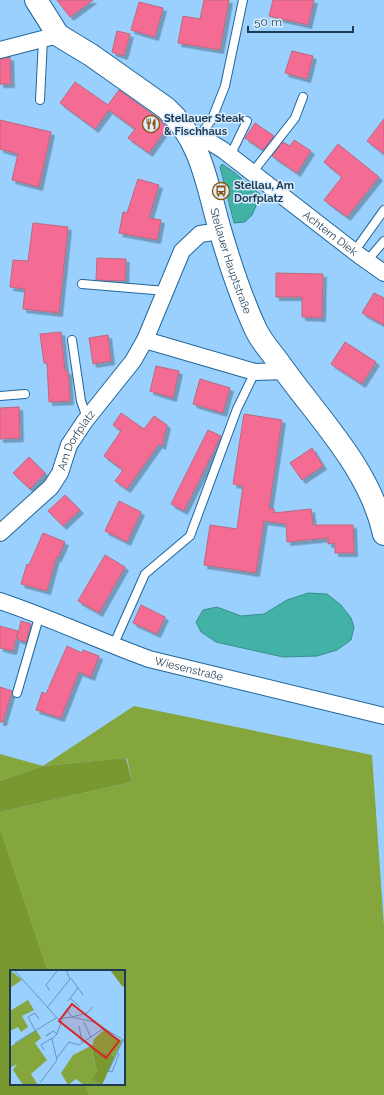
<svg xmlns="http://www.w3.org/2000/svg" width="384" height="1095" font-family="Raleway,sans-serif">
<defs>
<filter id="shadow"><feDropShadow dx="3.5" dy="3.5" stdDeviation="0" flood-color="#0004"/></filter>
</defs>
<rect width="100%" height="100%" fill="#9ad0fe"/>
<path fill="#85a63d" d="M 134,706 L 372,755 L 384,926 L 384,1095 L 89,1095 L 86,1084 L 124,1084 L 124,971 L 48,971 L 0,828 L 0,812 L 132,782 L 127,758 L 43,766 L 0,781 L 0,754 L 43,766 Z"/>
<g fill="#799930">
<path d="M 126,758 L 132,782 L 0,812 L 0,781 L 43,766 Z"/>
<path d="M 0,828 L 48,971 L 11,971 L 11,1084 L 86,1084 L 89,1095 L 0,1095 Z"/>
</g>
<g fill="#43b2a6" stroke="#388e8d">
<path d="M 222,164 L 235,173 L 261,195 L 252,215 L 245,222 L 234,223 L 220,167 Z"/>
<path d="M 308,593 L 327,594 L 341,605 L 351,618 L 354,627 L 351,640 L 337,650 L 317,656 L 283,657 L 216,642 L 201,632 L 196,622 L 203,610 L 217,607 L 241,616 L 264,614 L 287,600 Z"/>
</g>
<g fill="#f46c93" stroke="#bc697e" filter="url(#shadow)">
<path d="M 57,0 L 93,0 L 70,17 Z"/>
<path d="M 204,0 L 229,0 L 220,50 L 178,43 L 183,16 L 200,19 Z"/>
<path d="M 273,0 L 314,0 L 308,25 L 269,16 Z"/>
<path d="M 139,2 L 163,8 L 155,37 L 131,30 Z"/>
<path d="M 117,31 L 130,34 L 124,56 L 112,52 Z"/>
<path d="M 292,51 L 313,56 L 307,79 L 285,73 Z"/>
<path d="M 10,57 L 11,84 L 0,84 L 0,59 Z"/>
<path d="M 75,82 L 108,105 L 119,90 L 158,118 L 167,128 L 149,153 L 128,138 L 135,129 L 109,110 L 95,129 L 60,103 Z"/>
<path d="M 384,119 L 384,154 L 367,141 Z"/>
<path d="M 0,120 L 51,132 L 39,187 L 12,180 L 18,154 L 0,149 Z"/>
<path d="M 255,123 L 274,136 L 263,150 L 245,138 Z"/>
<path d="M 294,140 L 311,151 L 297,173 L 272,156 L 283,142 L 290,146 Z"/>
<path d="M 338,144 L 379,177 L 347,217 L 324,200 L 342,177 L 324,162 Z"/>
<path d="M 138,179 L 159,185 L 149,218 L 161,220 L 157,240 L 119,233 L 123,212 L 127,213 Z"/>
<path d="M 33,223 L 68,227 L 59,313 L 23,309 L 25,289 L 10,287 L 13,260 L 28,261 Z"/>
<path d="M 97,258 L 126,259 L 125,281 L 96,280 Z"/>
<path d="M 276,273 L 323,274 L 322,318 L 302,317 L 302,297 L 276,297 Z"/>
<path d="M 374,293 L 384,298 L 384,325 L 362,313 Z"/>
<path d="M 61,332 L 65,371 L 68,371 L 70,401 L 49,402 L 47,363 L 44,363 L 40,334 Z"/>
<path d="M 108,335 L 111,361 L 93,364 L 89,338 Z"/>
<path d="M 345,342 L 376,362 L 362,384 L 331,364 Z"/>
<path d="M 156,366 L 179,371 L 173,398 L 150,391 Z"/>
<path d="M 200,379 L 230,388 L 223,413 L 193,404 Z"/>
<path d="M 19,407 L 20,438 L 0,439 L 0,408 Z"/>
<path d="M 121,413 L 144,429 L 154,416 L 167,425 L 162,446 L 159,444 L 127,489 L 115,481 L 123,470 L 104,456 L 121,431 L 113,425 Z"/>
<path d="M 244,414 L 282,420 L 269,508 L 274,509 L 274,513 L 311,509 L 313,525 L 353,525 L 354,553 L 335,553 L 335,543 L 328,544 L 328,538 L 287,542 L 286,524 L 264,521 L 256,573 L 204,565 L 210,525 L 237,529 L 243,486 L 233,484 Z"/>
<path d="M 208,430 L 221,436 L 184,511 L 171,504 Z"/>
<path d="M 312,448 L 323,466 L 302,480 L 290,463 Z"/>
<path d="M 29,457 L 45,473 L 30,489 L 13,473 Z"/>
<path d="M 65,495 L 80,510 L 63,526 L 48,511 Z"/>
<path d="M 119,501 L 141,512 L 127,542 L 105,531 Z"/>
<path d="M 43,533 L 65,542 L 58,558 L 56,558 L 47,591 L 21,584 L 27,564 L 29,565 Z"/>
<path d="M 105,555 L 125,567 L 99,613 L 78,601 Z"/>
<path d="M 141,605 L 165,617 L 157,634 L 133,623 Z"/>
<path d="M 21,621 L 31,624 L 26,642 L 17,639 Z"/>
<path d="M 0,626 L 18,631 L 13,651 L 0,648 Z"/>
<path d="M 67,646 L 82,653 L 83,650 L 99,656 L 91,677 L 79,672 L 61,718 L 36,710 L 42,692 L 46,694 Z"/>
<path d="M 0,687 L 12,691 L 3,722 L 0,722 Z"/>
</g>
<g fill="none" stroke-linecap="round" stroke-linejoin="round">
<g stroke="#1f669a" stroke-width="10">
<g id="lane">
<path d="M 40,100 L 43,39"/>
<path d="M 195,142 L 212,119 L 225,86 L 243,0"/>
<path d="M 230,156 L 247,121"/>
<path d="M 252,173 L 295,118 L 303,97"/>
<path d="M 354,252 L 384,210"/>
<path d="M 367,261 L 384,241"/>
<path d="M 82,284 L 166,291"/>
<path d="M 72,340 L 81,401 L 87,418"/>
<path d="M 0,396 L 25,394"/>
<path d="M 113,646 L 145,574 L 190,536 L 237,409 L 255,372"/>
<path d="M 17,693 L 40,614"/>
</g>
</g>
<g stroke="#1f669a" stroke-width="18">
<g id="street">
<path d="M 0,50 L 58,35"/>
<path id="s1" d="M 194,142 L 210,142 L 223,150 L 360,256 L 384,273"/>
<path d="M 220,231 L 200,234 L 182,251 L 145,340 L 255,372 L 285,371"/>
<path id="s2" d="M 0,533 L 51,487 L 60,473 L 69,445 L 85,421 L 133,361 L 145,340"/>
<path id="s3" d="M 0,601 C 51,618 99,641 149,659 L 384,716"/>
</g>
</g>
<g stroke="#1f669a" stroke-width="24">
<g id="secondary">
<path id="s4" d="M 36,0 L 58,35 L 91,55 L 166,108 C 202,140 207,186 220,230 C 230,264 241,298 256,330 C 262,343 274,355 282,367 C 319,419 370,469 384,534"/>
</g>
</g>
<use href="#lane" stroke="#fff" stroke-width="8"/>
<use href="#street" stroke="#fff" stroke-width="16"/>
<use href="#secondary" stroke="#fff" stroke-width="22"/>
</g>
<defs>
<g id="restaurant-ring" transform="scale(0.9)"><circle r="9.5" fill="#d9edff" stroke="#8c530a" stroke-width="1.5"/><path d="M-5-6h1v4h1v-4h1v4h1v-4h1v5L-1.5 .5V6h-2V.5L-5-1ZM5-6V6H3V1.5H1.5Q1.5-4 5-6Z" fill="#8c530a"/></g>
<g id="bus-ring" transform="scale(0.9)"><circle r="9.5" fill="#d9edff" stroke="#8c530a" stroke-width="1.5"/><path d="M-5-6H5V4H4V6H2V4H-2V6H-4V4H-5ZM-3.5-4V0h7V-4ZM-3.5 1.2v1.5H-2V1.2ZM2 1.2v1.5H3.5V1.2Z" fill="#8c530a"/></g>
</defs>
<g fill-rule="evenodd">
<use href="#restaurant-ring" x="151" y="124"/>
<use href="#bus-ring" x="221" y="191"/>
</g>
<g text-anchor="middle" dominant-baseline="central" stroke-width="3" stroke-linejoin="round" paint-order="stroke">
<g font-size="11" font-weight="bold" fill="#1e3b52" stroke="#d9edff" text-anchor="start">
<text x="164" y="118">Stellauer Steak<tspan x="164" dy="13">&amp; Fischhaus</tspan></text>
<text x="234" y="185">Stellau, Am<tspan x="234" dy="13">Dorfplatz</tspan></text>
</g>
<g font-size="11" fill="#1e3b52" stroke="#d9edff">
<text stroke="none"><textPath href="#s1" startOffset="167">Achtern Diek</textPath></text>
<text stroke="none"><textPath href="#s4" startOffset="340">Stellauer Hauptstraße</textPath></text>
<text stroke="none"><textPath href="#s2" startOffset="122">Am Dorfplatz</textPath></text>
<text stroke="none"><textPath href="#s3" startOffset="201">Wiesenstraße</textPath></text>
</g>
</g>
<g transform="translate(10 970)">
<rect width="115" height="115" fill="#9ad0fe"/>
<path d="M 0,0 L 12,10 L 0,18 ZM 18,30 L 24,40 L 12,46 L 18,57 L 11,62 L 8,57 L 0,61 L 0,41 ZM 26,60 L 31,68 L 25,73 L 37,90 L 21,104 L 28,115 L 13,115 L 3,100 L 7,94 L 0,98 L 0,77 ZM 94,60 L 112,71 L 105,86 L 84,79 L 87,72 L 82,81 L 87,101 L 81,110 L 92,115 L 74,115 L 66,109 L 58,115 L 51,103 L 63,85 L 83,75 L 84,69 Z" fill="#85a63d"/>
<path d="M 100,0 L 115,0 L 115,17 L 112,16 ZM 86,71 L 84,79 L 105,86 L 92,115 L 81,110 L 87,101 L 82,80 Z" fill="#799930"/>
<path fill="none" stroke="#6894b9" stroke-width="1" d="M 4,0 L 48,49 L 62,47 L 84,52 L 115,71M 61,8 L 73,25M 40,21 L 36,15 L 48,0M 60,28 L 70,37M 58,31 L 68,18M 37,38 L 60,9 L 56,0M 56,39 L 62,47 L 77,43 L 83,37M 74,52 L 81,68M 69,56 L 72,72M 25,60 L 18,47 L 25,43 L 29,49M 41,63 L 36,66 L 43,61 L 47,64M 5,73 L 46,48M 34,80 L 31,75 L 42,68M 47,88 L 59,72 L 69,75 L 94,58M 99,101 L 102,102 L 109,84 L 107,83M 98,102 L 113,70M 30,113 L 47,90 L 42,69 L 47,64 L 52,50"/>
<path fill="#d62828" fill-opacity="0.15" stroke="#d62828" stroke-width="2" d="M 62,34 L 109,71 L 96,88 L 49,51 Z"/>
<rect width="115" height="115" fill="none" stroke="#1e3b52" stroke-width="2"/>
</g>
<path d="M248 26v6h105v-6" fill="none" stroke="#1e3b52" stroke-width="2"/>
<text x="254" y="26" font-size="12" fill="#1e3b52" stroke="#d9edff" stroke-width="3" paint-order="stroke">50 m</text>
</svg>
